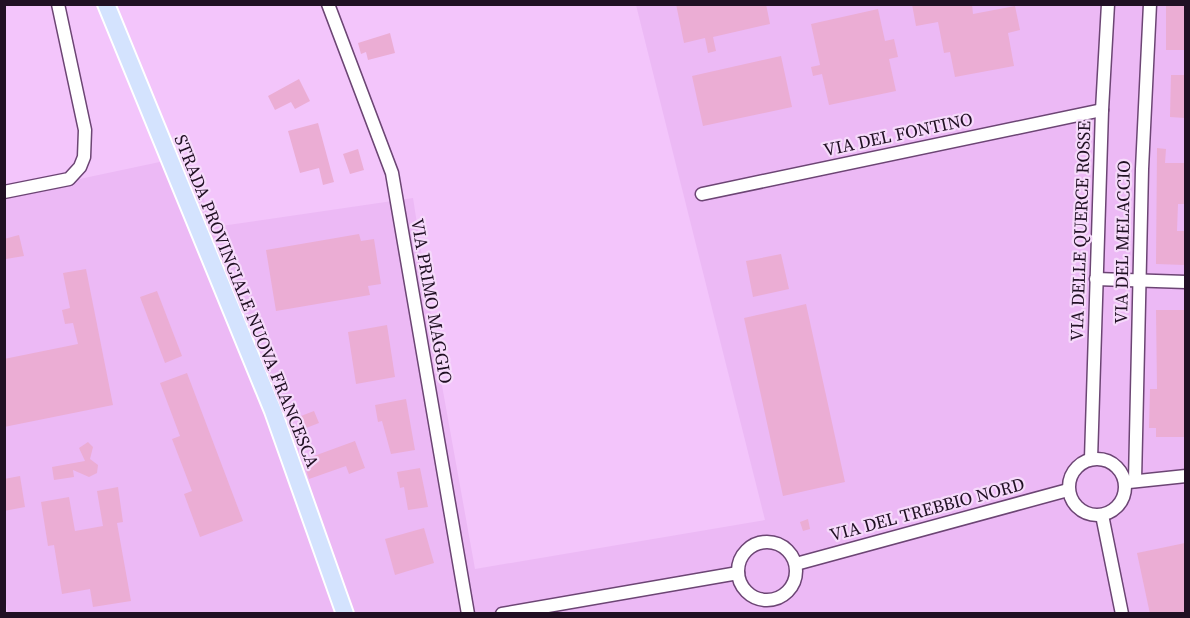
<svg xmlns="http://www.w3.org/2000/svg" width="1190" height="618" font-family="'Source Serif 4',serif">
<rect width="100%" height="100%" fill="#f3c5fb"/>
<path fill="#ecb9f5" d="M 636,5 L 1185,5 L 1185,613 L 8,613 L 4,593 L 4,195 L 188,156 L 214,227 L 413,198 L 441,380 L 475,569 L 765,520 Z"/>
<g fill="#ebadd4">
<path d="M 676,4 L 766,4 L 770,24 L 713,37 L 716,51 L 708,53 L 705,38 L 684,43 Z"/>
<path d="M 912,4 L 972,4 L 973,14 L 1015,6 L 1020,30 L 1008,33 L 1014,66 L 955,77 L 950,52 L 944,53 L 938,22 L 916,26 Z"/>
<rect x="1166" y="4" width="19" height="46"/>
<path d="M 878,9 L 885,41 L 894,39 L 898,57 L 889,59 L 896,91 L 829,105 L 822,74 L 813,76 L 811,67 L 820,65 L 811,24 Z"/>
<path d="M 390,33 L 395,53 L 368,60 L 366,52 L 361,54 L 358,43 Z"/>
<path d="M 781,56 L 792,107 L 703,126 L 692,76 Z"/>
<path d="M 1171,75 L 1185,75 L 1185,118 L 1170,117 Z"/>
<path d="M 299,79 L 310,101 L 295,109 L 291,102 L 275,110 L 268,96 Z"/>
<path d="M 318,123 L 334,182 L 323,185 L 319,168 L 300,173 L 288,131 Z"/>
<path d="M 1157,148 L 1166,149 L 1165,163 L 1185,163 L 1185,204 L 1178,204 L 1177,231 L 1185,231 L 1185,265 L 1156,264 Z"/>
<path d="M 358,149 L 364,170 L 350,174 L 343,154 Z"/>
<path d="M 359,234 L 361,241 L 374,239 L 381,284 L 368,286 L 370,295 L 276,311 L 266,250 Z"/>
<path d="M 19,235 L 24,256 L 6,259 L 4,239 Z"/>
<path d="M 781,254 L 789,289 L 753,297 L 746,261 Z"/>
<path d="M 86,269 L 113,405 L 4,427 L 4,359 L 78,344 L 73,323 L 65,324 L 62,310 L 70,308 L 63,273 Z"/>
<path d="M 157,291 L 182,356 L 165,363 L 140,297 Z"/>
<path d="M 806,304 L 845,482 L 783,496 L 744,318 Z"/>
<path d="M 1156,310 L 1185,310 L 1185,437 L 1156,437 L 1156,428 L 1149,428 L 1150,389 L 1157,389 Z"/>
<path d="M 387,325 L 395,377 L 356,384 L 348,332 Z"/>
<path d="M 187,373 L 243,521 L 200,537 L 184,494 L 192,491 L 172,439 L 180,436 L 160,383 Z"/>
<path d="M 406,399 L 415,450 L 391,454 L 382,421 L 378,422 L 375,405 Z"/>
<path d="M 314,411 L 319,423 L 306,428 L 301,416 Z"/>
<path d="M 355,441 L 365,468 L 349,474 L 346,466 L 309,479 L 303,460 Z"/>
<path d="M 88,442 L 93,447 L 90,459 L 98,465 L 97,473 L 89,477 L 73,470 L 74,477 L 54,480 L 52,467 L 85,461 L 79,448 Z"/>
<path d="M 420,468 L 428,507 L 408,510 L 404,487 L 400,488 L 397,472 Z"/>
<path d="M 20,476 L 25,507 L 4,511 L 4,479 Z"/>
<path d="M 118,487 L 123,522 L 117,523 L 131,601 L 93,607 L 90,589 L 62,594 L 54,545 L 48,546 L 41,502 L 69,497 L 75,531 L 103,526 L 97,491 Z"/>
<path d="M 808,519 L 810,529 L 803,531 L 800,522 Z"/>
<path d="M 424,528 L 434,563 L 395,575 L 385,539 Z"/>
<path d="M 1185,543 L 1185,614 L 1150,614 L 1137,553 Z"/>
</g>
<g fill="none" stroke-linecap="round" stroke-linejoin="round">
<g stroke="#6c4574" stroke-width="15">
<g id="minor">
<path d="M 328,4 L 392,173 L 468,614"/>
<path d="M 4,192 L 69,179 L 80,167 L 84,157 L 85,130 L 58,4"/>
<path d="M 702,194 L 1102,110"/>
<path d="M 1096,279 L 1186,282"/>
<circle cx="1097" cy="487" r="28"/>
<path d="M 1091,459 L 1102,110 L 1108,4"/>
<path d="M 1135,481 L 1142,169 L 1150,4"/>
<path d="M 1129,482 L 1186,476"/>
<path d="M 1102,515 L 1122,614"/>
<circle cx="767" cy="571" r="29"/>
<path d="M 796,564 L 1068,490"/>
<path d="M 502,614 L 738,573"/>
</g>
</g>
<g stroke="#fff" stroke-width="20">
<path id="major" d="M 106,4 L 273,411 L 345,614"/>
</g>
<use href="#minor" stroke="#fff" stroke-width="12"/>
<use href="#major" stroke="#d4e3fe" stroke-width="16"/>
</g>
<g text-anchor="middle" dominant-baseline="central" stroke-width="4.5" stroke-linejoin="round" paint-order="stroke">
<g font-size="18" fill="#201023" stroke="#f6dafb">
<text transform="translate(898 134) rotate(-12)">VIA DEL FONTINO</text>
<text transform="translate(1080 231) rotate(-88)">VIA DELLE QUERCE ROSSE</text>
<text transform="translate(1122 242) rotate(-89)">VIA DEL MELACCIO</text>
<text transform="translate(247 301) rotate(68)">STRADA PROVINCIALE NUOVA FRANCESCA</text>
<text transform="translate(432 301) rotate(80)">VIA PRIMO MAGGIO</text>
<text transform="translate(927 509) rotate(-15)">VIA DEL TREBBIO NORD</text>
</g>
</g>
<rect width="1190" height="618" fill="none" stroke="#201023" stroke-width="12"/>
</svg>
